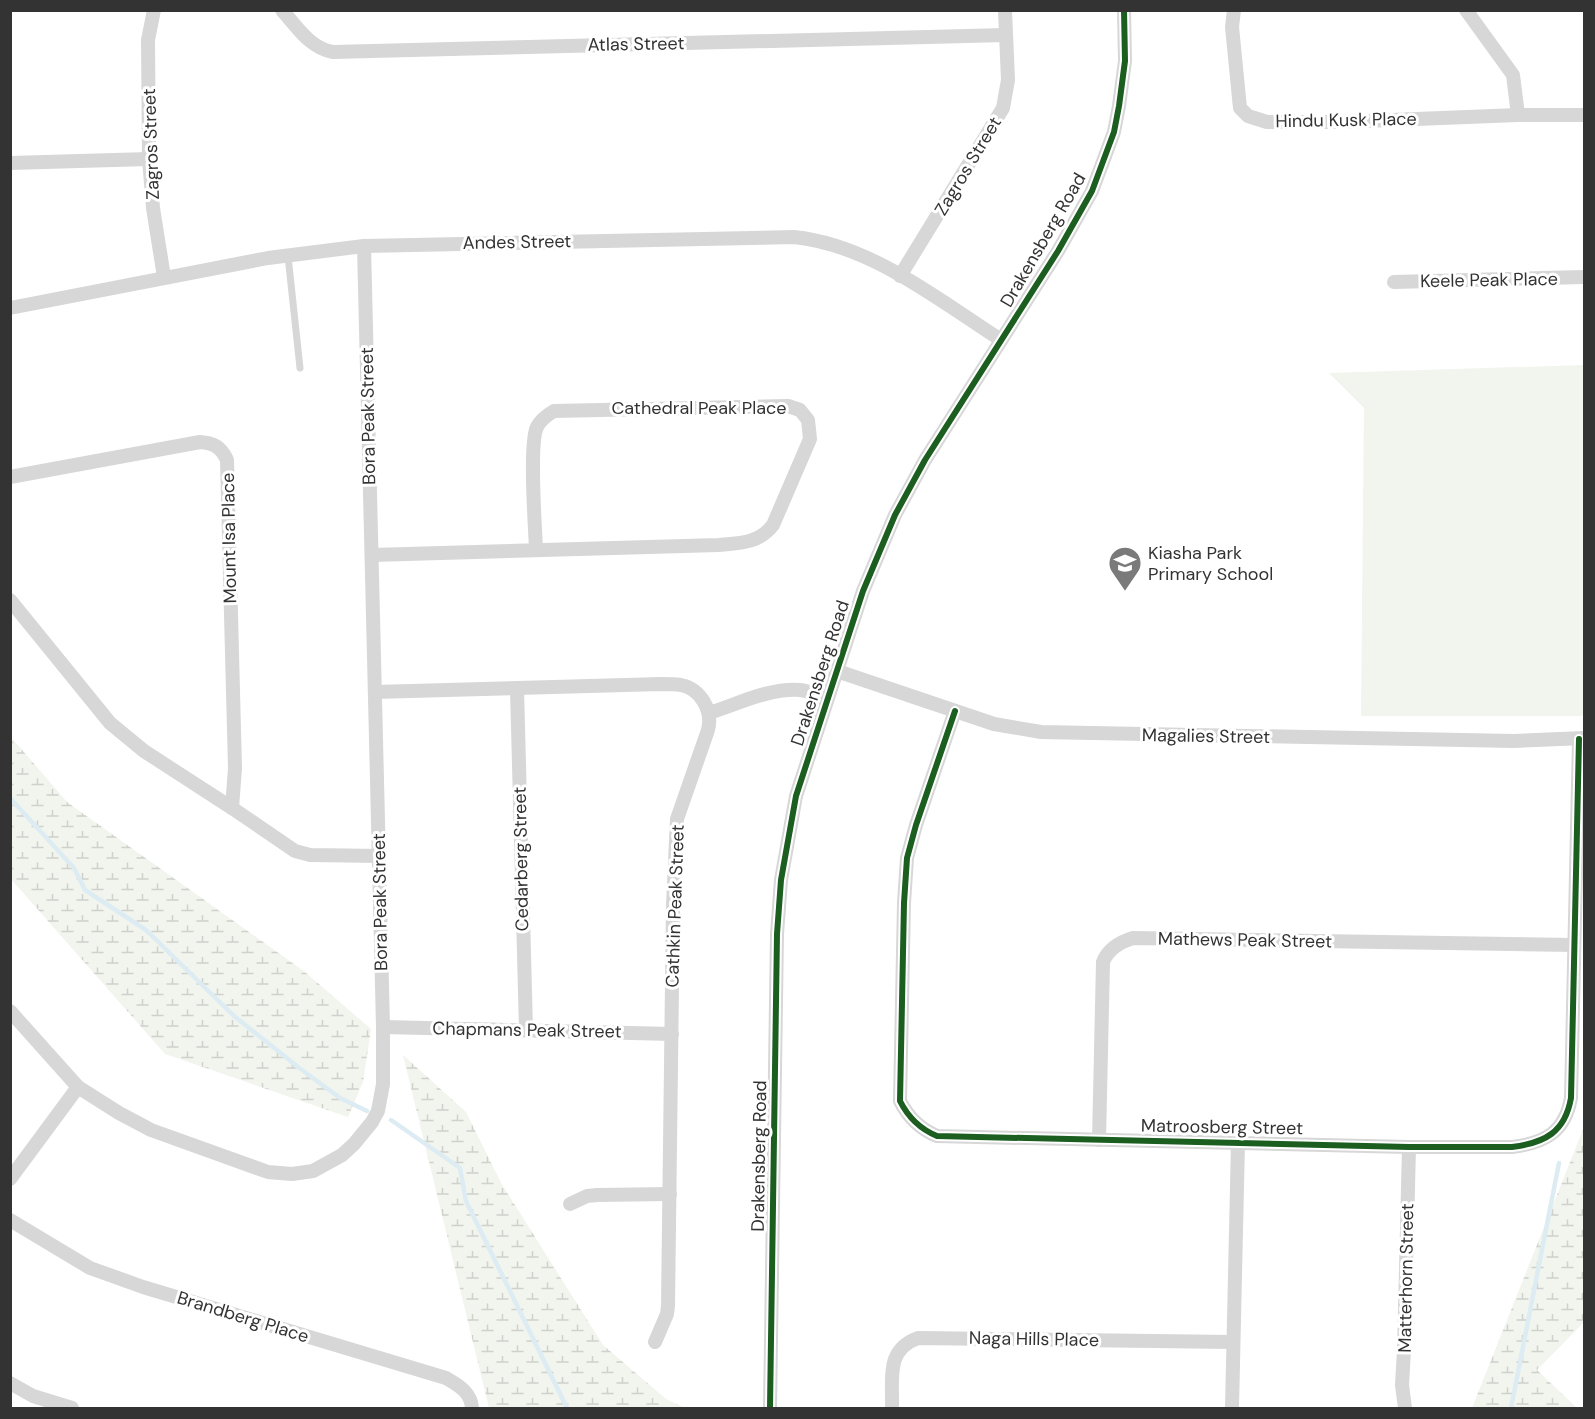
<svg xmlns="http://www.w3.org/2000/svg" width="1595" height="1419" font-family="'DM Sans',sans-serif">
<defs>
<pattern id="wetland-marsh" width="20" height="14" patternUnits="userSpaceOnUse" patternTransform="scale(1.5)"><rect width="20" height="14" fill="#f1f5ed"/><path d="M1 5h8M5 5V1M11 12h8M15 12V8" fill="none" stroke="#cfd2cc"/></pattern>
</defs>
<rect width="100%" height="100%" fill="#fff"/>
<path fill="#f1f5ed" d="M 1584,365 L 1584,714 L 1581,716 L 1361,716 L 1364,408 L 1329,373 Z"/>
<g fill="url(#wetland-marsh)">
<path d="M 11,737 L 67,802 L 305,972 L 371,1029 L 363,1082 L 348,1117 L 165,1054 L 11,879 Z"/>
<path d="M 403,1055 L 466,1112 L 501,1183 L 603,1345 L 666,1399 L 685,1408 L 489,1408 Z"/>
<path d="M 1584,1127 L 1584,1322 L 1537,1370 L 1577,1408 L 1472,1408 Z"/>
</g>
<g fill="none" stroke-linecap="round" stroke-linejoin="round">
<g stroke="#ddebf3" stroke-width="4.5">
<path d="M 10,798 L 74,868 L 85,890 L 146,930 L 234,1016 L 298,1067 L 340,1098 L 367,1111"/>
<path d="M 391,1120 L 460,1168 L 466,1201 L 567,1408"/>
<path d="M 1511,1408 L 1559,1163"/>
</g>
<path stroke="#d7d7d7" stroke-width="7" d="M 288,256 L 300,368"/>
<g stroke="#d7d7d7" stroke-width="14">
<path d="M 154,10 L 148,40 L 149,159 L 153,208 L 164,277"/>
<path d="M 282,10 C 297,27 310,48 333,52 L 1006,35"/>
<path d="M 1234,10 L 1232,27 L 1240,108 L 1248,116 L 1267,122 L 1340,122 L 1518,115 L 1584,115"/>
<path d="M 1466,10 L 1513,75 L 1518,115"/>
<path d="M 10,163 L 149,159"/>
<path d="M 900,276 L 1003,108 L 1008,80 L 1005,10"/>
<path d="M 1394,282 L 1584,277"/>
<path d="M 10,308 L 268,258 L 364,246 L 794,237 C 871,245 937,299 1001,340"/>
<path d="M 10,477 L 200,442 C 214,443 221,447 227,460 L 235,768 L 232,808"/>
<path d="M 372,555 L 719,545 C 741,543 759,543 773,525 L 810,439 L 808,420 L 800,410 L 788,406 L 554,411 C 547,415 541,419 537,427 C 529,443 535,526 536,549"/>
<path d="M 10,600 L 110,723 L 144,751 L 232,808 L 295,851 L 310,855 L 380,856"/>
<path d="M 837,671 L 994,724 L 1041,732 L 1514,741 L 1584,738"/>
<path d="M 517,689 L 526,1029"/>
<path d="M 375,692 L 661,684 C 667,684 674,684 681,685 C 701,689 713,711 708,730 L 677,819 L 673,905 L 668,1306 L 667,1314 L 655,1342"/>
<path d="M 955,711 L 916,825 L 907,858 L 904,903 L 900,1101 C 908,1117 920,1129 937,1136 L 1409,1147 L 1512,1147 C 1545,1143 1565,1132 1571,1098 L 1579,739"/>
<path d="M 709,713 C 738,704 768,688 800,690 C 809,691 819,695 828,697"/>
<path d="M 10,1011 L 78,1087 L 119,1113 L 151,1130 L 268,1172 L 292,1174 L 313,1171 L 342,1155 L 354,1144 L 372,1122 L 378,1111 L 383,1084 L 383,1027 L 364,246"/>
<path d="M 383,1027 L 672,1034"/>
<path d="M 1099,1140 L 1103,962 C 1108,949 1120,942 1133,938 L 1574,945"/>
<path d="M 10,1179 L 78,1087"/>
<path d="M 570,1204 L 587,1196 L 597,1195 L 670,1194"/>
<path d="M 10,1220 L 90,1268 L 143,1287 L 446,1378 C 458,1385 471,1392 472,1408"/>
<path d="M 10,1383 L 33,1396 L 72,1408"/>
<path d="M 770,1408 L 777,934 L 781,880 L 796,796 L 863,591 L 895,515 L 925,460 L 1058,251 L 1092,191 L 1114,132 L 1119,106 L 1125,61 L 1124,10"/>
<path d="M 892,1408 C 893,1379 885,1350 918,1338 L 1232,1342"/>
<path d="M 1232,1408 L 1238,1142"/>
<path d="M 1405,1408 L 1402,1385 L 1404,1350 L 1409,1147"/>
</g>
<g stroke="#fff" stroke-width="10">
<g id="cycleway">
<path d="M 955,711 L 916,825 L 907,858 L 904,903 L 900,1101 C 908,1117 920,1129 937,1136 L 1409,1147 L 1512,1147 C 1545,1143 1565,1132 1571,1098 L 1579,739"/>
<path d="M 770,1408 L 777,934 L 781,880 L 796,796 L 863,591 L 895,515 L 925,460 L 1058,251 L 1092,191 L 1114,132 L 1119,106 L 1125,61 L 1124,10"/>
</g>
</g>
<use href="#cycleway" stroke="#1b5e20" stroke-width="6"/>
</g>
<defs>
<g id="school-pin" transform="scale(1.725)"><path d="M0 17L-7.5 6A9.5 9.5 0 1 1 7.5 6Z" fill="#7a7a7a" stroke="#fff"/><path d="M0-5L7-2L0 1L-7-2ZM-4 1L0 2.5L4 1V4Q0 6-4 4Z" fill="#fff"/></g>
</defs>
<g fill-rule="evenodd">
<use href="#school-pin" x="1125" y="563"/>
</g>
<g text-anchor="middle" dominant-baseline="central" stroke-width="6" stroke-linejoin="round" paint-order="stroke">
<g font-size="18" fill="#333" stroke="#fff">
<text transform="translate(636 44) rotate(-1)">Atlas Street</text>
<text transform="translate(1346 120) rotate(-1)">Hindu Kusk Place</text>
<text transform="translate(151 144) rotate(-92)">Zagros Street</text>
<text transform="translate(968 166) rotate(-59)">Zagros Street</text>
<text transform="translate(1043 240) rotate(-60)">Drakensberg Road</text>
<text transform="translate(517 242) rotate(-1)">Andes Street</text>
<text transform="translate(1489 280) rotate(-1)">Keele Peak Place</text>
<text x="699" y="408">Cathedral Peak Place</text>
<text transform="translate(368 416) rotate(-91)">Bora Peak Street</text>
<text transform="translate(229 538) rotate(-91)">Mount Isa Place</text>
<text transform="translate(820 673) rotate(-72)">Drakensberg Road</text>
<text transform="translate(1206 736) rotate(1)">Magalies Street</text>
<text transform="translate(521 859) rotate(-91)">Cedarberg Street</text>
<text transform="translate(380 902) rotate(-91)">Bora Peak Street</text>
<text transform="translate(675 906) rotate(-88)">Cathkin Peak Street</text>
<text transform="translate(1245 940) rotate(1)">Mathews Peak Street</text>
<text transform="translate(527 1030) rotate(1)">Chapmans Peak Street</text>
<text transform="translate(1222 1127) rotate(1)">Matroosberg Street</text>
<text transform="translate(759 1156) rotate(-89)">Drakensberg Road</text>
<text transform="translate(1406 1278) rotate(-89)">Matterhorn Street</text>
<text transform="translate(243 1317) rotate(17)">Brandberg Place</text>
<text transform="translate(1034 1339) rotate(1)">Naga Hills Place</text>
</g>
<g font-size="18" fill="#333" stroke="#fff" text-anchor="start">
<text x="1148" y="553">Kiasha Park<tspan x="1148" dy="21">Primary School</tspan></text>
</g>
</g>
<rect width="1595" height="1419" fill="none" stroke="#333333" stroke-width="24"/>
</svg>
